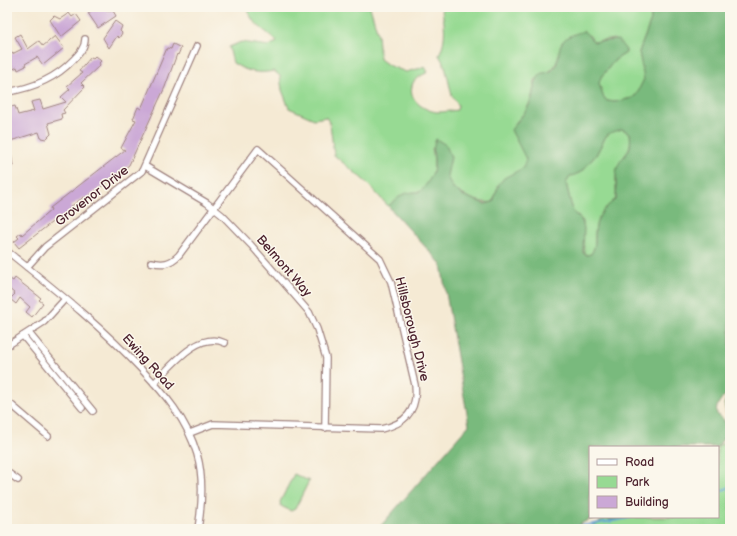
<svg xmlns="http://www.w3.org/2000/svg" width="737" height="536" font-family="'Balsamiq Sans',sans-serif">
<rect width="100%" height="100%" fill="#fbf7ec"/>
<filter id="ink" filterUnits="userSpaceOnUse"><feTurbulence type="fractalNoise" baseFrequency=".025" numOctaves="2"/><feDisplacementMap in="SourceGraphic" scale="8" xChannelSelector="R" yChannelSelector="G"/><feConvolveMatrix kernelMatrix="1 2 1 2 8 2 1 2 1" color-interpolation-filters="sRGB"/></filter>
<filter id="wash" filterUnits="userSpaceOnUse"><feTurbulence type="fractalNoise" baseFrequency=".012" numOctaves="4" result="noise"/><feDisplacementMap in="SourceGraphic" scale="16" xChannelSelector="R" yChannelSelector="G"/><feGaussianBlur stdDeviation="0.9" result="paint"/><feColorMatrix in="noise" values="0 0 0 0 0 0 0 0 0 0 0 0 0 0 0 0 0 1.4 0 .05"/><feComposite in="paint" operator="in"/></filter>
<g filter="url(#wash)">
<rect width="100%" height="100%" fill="#f5ead4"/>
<g fill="#97da93" stroke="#707c5f">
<path d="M 248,7 L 306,7 L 320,11 L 329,7 L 370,7 L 378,34 L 380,59 L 388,65 L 406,72 L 425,67 L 428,72 C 423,75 415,78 413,83 C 406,99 424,111 438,112 C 444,112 450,111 457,110 L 458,105 L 452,96 L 445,66 L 439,55 C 447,38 445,24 441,7 L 650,7 L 651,20 L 639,52 L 645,79 L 636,95 L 632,98 L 615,102 L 607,101 L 603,96 L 599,83 L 601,77 L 615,60 L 626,53 L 614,39 L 594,42 L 589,35 L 560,48 C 557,69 552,70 535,80 C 533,97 529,110 516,122 L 526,159 L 523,168 C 501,183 502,176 493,202 C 480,205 448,192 447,176 C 446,171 450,163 451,157 L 432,148 C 436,169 434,177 420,192 C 402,192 401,197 388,206 L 366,182 L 334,155 L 330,124 L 326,117 L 314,119 L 289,108 L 282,90 L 280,76 L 274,71 C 258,74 247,72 233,63 L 229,47 L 241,42 L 269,46 L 277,42 C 267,30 249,24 248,7 Z"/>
<path d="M 622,129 L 630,133 C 632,152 626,151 619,165 C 614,174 617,189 616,199 C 602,210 595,218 595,236 C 595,243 595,248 591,254 L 587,255 L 584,253 L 583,221 L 573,212 L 566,183 L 570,177 L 581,172 L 596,155 L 606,136 L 610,133 Z"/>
<path d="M 730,388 L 730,429 L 724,404 Z"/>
<path d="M 730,439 L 730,529 L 588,529 L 607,517 L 718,517 L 717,447 Z"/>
<path d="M 294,474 L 309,481 L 295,509 L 291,511 L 281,506 L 280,502 Z"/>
</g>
<path fill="#79ba7d" stroke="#626c54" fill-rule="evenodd" d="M 650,7 L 730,7 L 730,393 C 723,395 714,406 717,414 C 719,417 722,417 724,420 C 729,430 724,439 717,447 L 590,447 L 590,517 L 625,517 C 616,524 609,517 600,518 C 590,518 581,523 573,529 L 378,529 L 469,425 L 441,264 L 388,206 C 402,196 400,192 420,192 C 428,183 435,174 434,161 C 434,151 432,149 436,139 L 446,145 L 451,157 L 447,176 L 452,187 L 462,195 L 485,204 L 493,202 L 499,184 L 504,178 L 523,168 L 526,159 L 511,130 C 516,122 523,116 528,107 C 536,94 530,85 542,73 C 563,73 555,51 563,41 C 568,36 577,33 584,31 L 594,42 L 618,40 L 626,50 L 626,53 L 615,60 L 601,77 L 599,83 L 603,96 L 607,101 L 615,102 L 632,98 L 636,95 L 644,79 L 639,52 L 651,20 ZM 622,129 L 630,133 C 633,156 623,152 617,168 C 615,174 617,190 616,199 C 602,210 595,218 595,236 C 595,243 595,248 591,254 L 587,255 L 583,253 L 584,228 L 582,221 L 573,212 L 566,183 L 570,177 L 581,172 L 596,155 L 606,136 L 610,133 Z"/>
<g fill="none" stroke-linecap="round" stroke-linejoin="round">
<g stroke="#63a4d6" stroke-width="2">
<path d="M 718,492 L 730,487"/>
<path d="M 563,529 C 586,524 609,523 632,517"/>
</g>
</g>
<g id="blocks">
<g fill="#cba8d6">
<path d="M 97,7 L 103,7 L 104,9 L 106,8 L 108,12 L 112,9 L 116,16 L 98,28 L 88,13 Z"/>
<path d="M 69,13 L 72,17 L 76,14 L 81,21 L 61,37 L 50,20 L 54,16 L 60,19 Z"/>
<path d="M 115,21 L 122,26 L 120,31 L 122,33 L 119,38 L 117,36 L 109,48 L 103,38 Z"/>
<path d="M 20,34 L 28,49 L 39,41 L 43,46 L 55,36 L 64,48 L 43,65 L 37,57 L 25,64 L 26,66 L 18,70 L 17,67 L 14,69 L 7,57 L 7,45 L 12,54 L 22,49 L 15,37 Z"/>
<path d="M 173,44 L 181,48 L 178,55 L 177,54 L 165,87 L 129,165 L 95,192 L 85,199 L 84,197 L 70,207 L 72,209 L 64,216 L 57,221 L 56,219 L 19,248 L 14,242 L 19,238 L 17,236 L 21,233 L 22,235 L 51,210 L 50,208 L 125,150 L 121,148 L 136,120 L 133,119 L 138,107 L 141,109 L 167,48 L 171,49 Z"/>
<path d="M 95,56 L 101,61 L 99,63 L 100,65 L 81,83 L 85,87 L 63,110 L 65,113 L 61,114 L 62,119 L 48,123 L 51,134 L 46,139 L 41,138 L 39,132 L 7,142 L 7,108 L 15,106 L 18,115 L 34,111 L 31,102 L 40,100 L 43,109 L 66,102 L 61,97 L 70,89 L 67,86 L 82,73 L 79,71 L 91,57 L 93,58 Z"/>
<path d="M 7,146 L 10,146 L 13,166 L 7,167 Z"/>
<path d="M 7,277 L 13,281 L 15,278 L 41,298 L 39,300 L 43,303 L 32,317 L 26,312 L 30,307 L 20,298 L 16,304 L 10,299 L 15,294 L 7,287 Z"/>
</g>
</g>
</g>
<g filter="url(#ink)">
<use href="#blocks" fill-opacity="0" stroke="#a08480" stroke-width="1"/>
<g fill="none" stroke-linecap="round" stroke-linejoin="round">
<g stroke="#a08480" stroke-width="8">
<g id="street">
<path d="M 7,92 C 33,88 55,79 73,60 C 79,54 85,48 85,39"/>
<path d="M 145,166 L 207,203 L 222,215 L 251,245 L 309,312 L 317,329 L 326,358 L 325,428"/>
<path d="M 7,251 C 54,289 100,325 141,369 C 165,394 187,420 197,454 C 204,478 202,505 198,529"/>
<path d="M 151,262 C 163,265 170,264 179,255 L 258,149 L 380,259 L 391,282 L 415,385 C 418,411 405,424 381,429 L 213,424 L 190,433"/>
<path d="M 27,267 L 45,247 L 142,171 L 197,46"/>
<path d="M 29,333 L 93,411"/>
<path d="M 23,336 L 82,408"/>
<path d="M 7,346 L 44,322 L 65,299"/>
<path d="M 154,383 C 172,366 198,330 225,343"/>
<path d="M 7,401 L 48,436"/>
<path d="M 7,472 L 18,480"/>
</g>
</g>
<use href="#street" stroke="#fff" stroke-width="5.5"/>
</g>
</g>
<g text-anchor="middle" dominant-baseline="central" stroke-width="3" stroke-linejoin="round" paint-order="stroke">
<g font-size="13" fill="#4a1f2b" stroke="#fbf7ec">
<text transform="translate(92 196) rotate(-38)">Grovenor Drive</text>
<text transform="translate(284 266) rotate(49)">Belmont Way</text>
<text transform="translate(412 329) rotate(76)">Hillsborough Drive</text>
<text transform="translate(148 362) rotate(48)">Ewing Road</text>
</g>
</g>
<rect width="737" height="536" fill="none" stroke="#fbf7ec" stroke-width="24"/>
<rect x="589" y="446" width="130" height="72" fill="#fbf7ec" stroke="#b4a19f"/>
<rect x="597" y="459" width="20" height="6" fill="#ffffff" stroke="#b4a19f"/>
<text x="625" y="466" font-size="12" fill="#4a1f2b">Road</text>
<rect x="597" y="476" width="20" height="12" fill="#97da93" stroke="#b4a19f"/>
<text x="625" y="486" font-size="12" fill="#4a1f2b">Park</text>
<rect x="597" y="496" width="20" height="12" fill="#cba8d6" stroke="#b4a19f"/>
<text x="625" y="506" font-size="12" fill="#4a1f2b">Building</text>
</svg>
